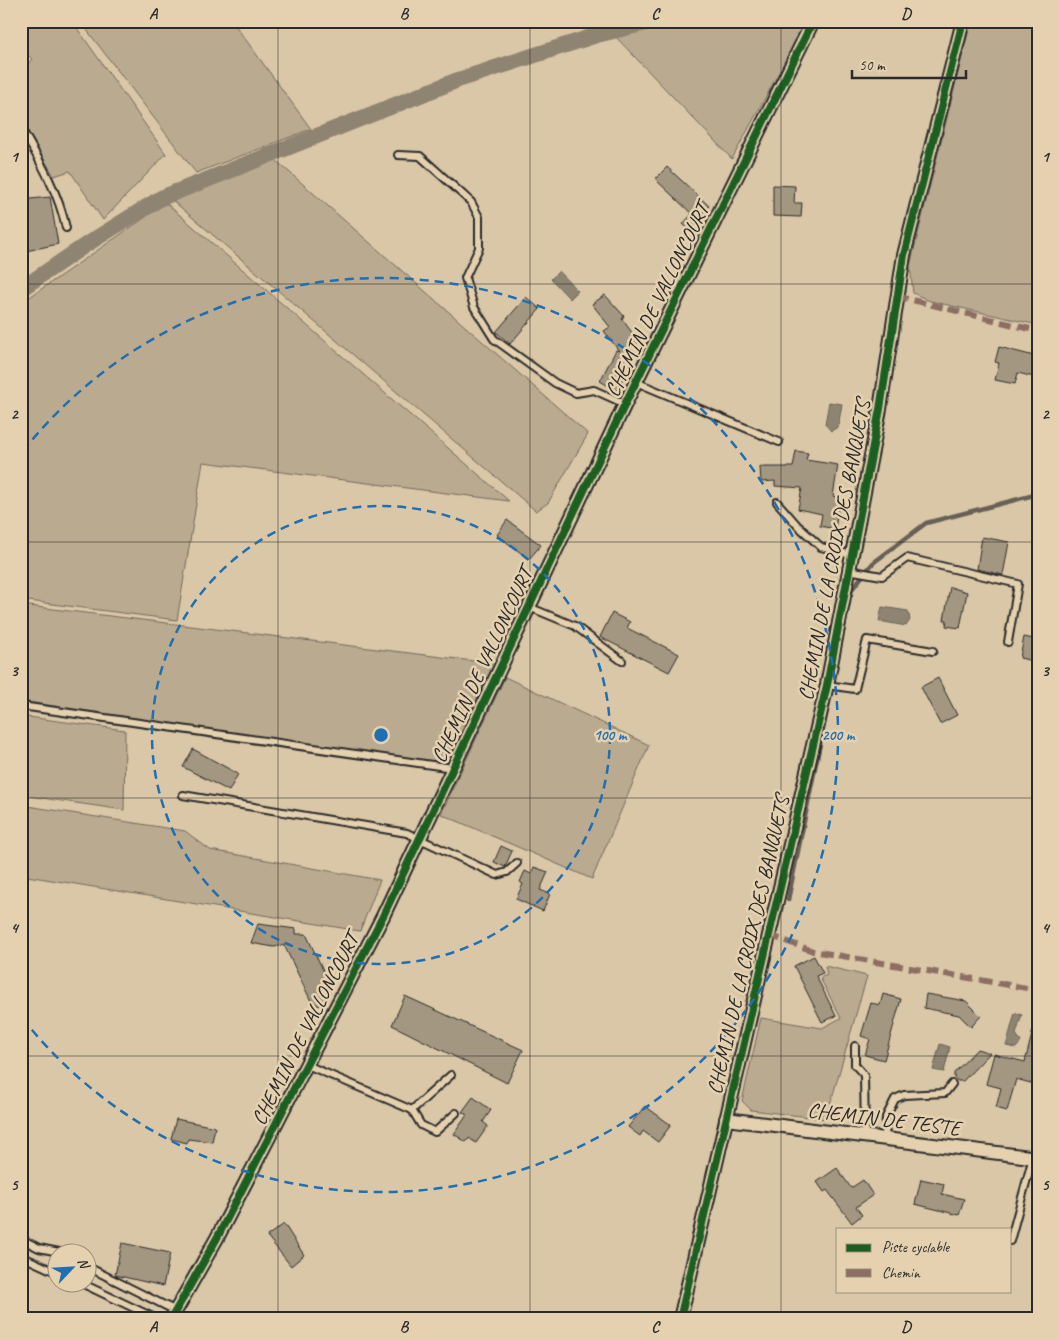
<svg xmlns="http://www.w3.org/2000/svg" width="1059" height="1340" font-family="Caveat,sans-serif">
<rect width="100%" height="100%" fill="#dac7a7"/>
<filter id="ink" filterUnits="userSpaceOnUse"><feTurbulence type="fractalNoise" baseFrequency=".02" numOctaves="2"/><feDisplacementMap in="SourceGraphic" scale="10" xChannelSelector="R" yChannelSelector="G"/><feConvolveMatrix kernelMatrix="1 2 1 2 8 2 1 2 1" color-interpolation-filters="sRGB"/></filter>
<g filter="url(#ink)">
<g fill="#baaa90" stroke="#726a5e">
<path d="M 21,21 L 72,21 L 166,154 L 103,220 L 70,171 L 54,176 L 21,120 L 21,72 L 32,59 L 21,48 Z"/>
<path d="M 80,21 L 232,21 L 311,129 L 196,173 Z"/>
<path d="M 668,21 L 807,21 L 732,159 L 614,35 Z"/>
<path d="M 971,21 L 1038,21 L 1038,325 L 930,301 L 913,293 L 910,266 Z"/>
<path d="M 272,157 L 588,434 L 548,503 L 536,511 L 172,200 Z"/>
<path d="M 166,203 L 509,501 L 203,462 L 177,620 L 21,600 L 21,303 Z"/>
<path d="M 21,605 L 498,664 L 448,765 L 21,701 Z"/>
<path d="M 505,677 L 649,745 L 592,879 L 441,814 Z"/>
<path d="M 21,716 L 125,730 L 124,810 L 21,795 Z"/>
<path d="M 21,805 L 185,831 L 210,850 L 380,880 L 360,931 L 21,875 Z"/>
<path d="M 825,966 L 867,976 L 826,1119 L 751,1110 L 742,1101 L 761,1018 L 822,1028 L 841,1018 L 820,978 L 827,975 Z"/>
</g>
<g fill="#8f8472" stroke="#676056">
<path d="M 559,271 L 578,291 L 570,299 L 551,279 Z"/>
<path d="M 829,402 L 842,404 L 838,427 L 831,431 L 825,424 Z"/>
<path d="M 882,607 L 908,611 L 910,620 L 906,626 L 879,621 Z"/>
<path d="M 1015,1013 L 1022,1015 L 1016,1034 L 1021,1042 L 1016,1048 L 1006,1046 Z"/>
<path d="M 940,1044 L 950,1047 L 944,1072 L 933,1070 Z"/>
</g>
<g fill="none" stroke-linecap="round" stroke-linejoin="round">
<g stroke="#676056" stroke-width="4.5">
<path d="M 851,595 L 852,589 L 873,563 L 926,523 L 1038,494"/>
<path d="M 788,900 L 849,602"/>
</g>
<path stroke="#8f8472" stroke-width="16" d="M 21,289 L 87,244 L 161,198 L 458,80 L 597,35 L 654,21"/>
</g>
<g fill="#a49781" stroke="#2b2b2b">
<path d="M 667,167 L 709,206 L 703,211 L 706,215 L 696,235 L 683,224 L 692,214 L 655,179 Z"/>
<path d="M 773,185 L 795,186 L 794,203 L 802,203 L 801,217 L 773,216 Z"/>
<path d="M 50,197 L 58,244 L 26,251 L 21,219 L 21,200 Z"/>
<path d="M 605,295 L 624,316 L 622,319 L 639,342 L 623,354 L 632,360 L 617,391 L 600,381 L 616,350 L 619,351 L 604,331 L 610,327 L 592,304 Z"/>
<path d="M 526,297 L 540,309 L 510,344 L 496,332 Z"/>
<path d="M 999,347 L 1038,357 L 1038,378 L 1018,373 L 1015,384 L 995,380 L 999,363 L 995,362 Z"/>
<path d="M 796,451 L 808,453 L 806,460 L 838,465 L 833,496 L 840,498 L 835,529 L 820,526 L 822,514 L 798,509 L 802,488 L 775,486 L 775,481 L 761,482 L 760,467 L 793,467 Z"/>
<path d="M 507,520 L 541,545 L 529,559 L 497,535 Z"/>
<path d="M 982,537 L 1009,542 L 1003,575 L 977,569 Z"/>
<path d="M 950,587 L 967,592 L 960,628 L 946,626 L 947,620 L 944,620 Z"/>
<path d="M 612,613 L 630,622 L 627,628 L 679,654 L 669,672 L 600,637 Z"/>
<path d="M 1024,637 L 1038,640 L 1038,662 L 1020,658 Z"/>
<path d="M 938,678 L 957,715 L 940,724 L 921,687 Z"/>
<path d="M 193,749 L 238,774 L 229,791 L 183,767 Z"/>
<path d="M 501,846 L 512,851 L 505,867 L 494,862 Z"/>
<path d="M 534,867 L 548,872 L 540,890 L 550,894 L 543,911 L 516,899 L 523,884 L 520,882 L 525,871 L 531,874 Z"/>
<path d="M 258,924 L 296,929 L 296,934 L 306,934 L 332,989 L 319,1006 L 311,1001 L 284,945 L 274,947 L 251,943 Z"/>
<path d="M 814,956 L 823,973 L 816,976 L 836,1016 L 822,1022 L 794,966 Z"/>
<path d="M 883,994 L 901,999 L 884,1060 L 865,1055 L 870,1039 L 861,1036 L 871,1003 L 880,1005 Z"/>
<path d="M 926,994 L 966,1001 L 981,1016 L 971,1027 L 959,1015 L 924,1008 Z"/>
<path d="M 405,996 L 523,1050 L 507,1083 L 392,1025 Z"/>
<path d="M 1033,1030 L 1038,1031 L 1038,1085 L 1016,1079 L 1007,1111 L 996,1108 L 1001,1088 L 986,1084 L 994,1054 L 1025,1062 Z"/>
<path d="M 977,1049 L 990,1053 L 963,1081 L 958,1081 L 954,1078 L 954,1073 Z"/>
<path d="M 473,1097 L 491,1110 L 483,1122 L 488,1126 L 476,1143 L 469,1138 L 466,1142 L 454,1134 L 467,1115 L 462,1112 Z"/>
<path d="M 645,1106 L 671,1125 L 658,1142 L 643,1131 L 640,1136 L 628,1127 Z"/>
<path d="M 176,1119 L 215,1127 L 212,1142 L 188,1139 L 187,1143 L 171,1139 Z"/>
<path d="M 837,1168 L 851,1188 L 863,1180 L 873,1195 L 856,1207 L 862,1215 L 852,1223 L 827,1190 L 824,1192 L 817,1182 Z"/>
<path d="M 921,1179 L 944,1184 L 942,1194 L 964,1199 L 959,1215 L 915,1204 Z"/>
<path d="M 284,1224 L 304,1255 L 291,1266 L 267,1236 Z"/>
<path d="M 122,1243 L 170,1253 L 163,1286 L 115,1275 Z"/>
</g>
<g fill="none" stroke-linecap="round" stroke-linejoin="round">
<g stroke="#2b2b2b" stroke-width="10">
<g id="service">
<path d="M 21,128 C 40,161 58,191 66,228"/>
<path d="M 398,155 L 420,156 L 471,202 L 479,217 L 479,248 L 465,278 L 474,307 L 494,339 L 555,383 L 576,393 L 594,390 L 625,404"/>
<path d="M 636,382 L 779,442"/>
<path d="M 777,502 L 798,526 L 821,547 L 851,555"/>
<path d="M 848,570 L 882,576 L 907,558 L 1018,584 L 1008,642"/>
<path d="M 529,607 L 575,626 L 622,661"/>
<path d="M 827,685 L 855,689 L 867,640 L 933,651"/>
<path d="M 21,706 L 453,768"/>
<path d="M 183,795 L 407,833 L 497,875 L 507,872 L 517,863"/>
<path d="M 855,1046 L 855,1065 L 864,1075 L 865,1137"/>
<path d="M 307,1065 L 412,1110 L 451,1075"/>
<path d="M 412,1110 L 421,1125 L 435,1132 L 456,1113"/>
<path d="M 885,1139 L 886,1117 L 895,1099 L 904,1095 L 945,1093 L 952,1084"/>
<path d="M 21,1239 L 39,1248 L 59,1252"/>
<path d="M 1010,1241 L 1033,1157"/>
<path d="M 21,1256 L 58,1273"/>
<path d="M 88,1267 L 176,1311"/>
<path d="M 79,1282 L 157,1319"/>
</g>
</g>
<g stroke="#2b2b2b" stroke-width="16">
<g id="minor">
<path d="M 726,1119 L 1038,1158"/>
<path d="M 171,1319 L 217,1238 L 383,916 L 625,404 L 813,21"/>
<path d="M 680,1319 L 827,685 L 880,409 L 904,255 L 963,21"/>
</g>
</g>
<use href="#service" stroke="#e5d1af" stroke-width="6"/>
<use href="#minor" stroke="#e5d1af" stroke-width="12"/>
<g stroke="#8d6e63" stroke-width="6" stroke-dasharray="12 6" stroke-linecap="butt">
<path d="M 896,296 L 1038,331"/>
<path d="M 769,935 L 813,951 L 1038,990"/>
</g>
<g stroke="#e5d1af" stroke-width="11">
<g id="cycleway">
<path d="M 171,1319 L 217,1238 L 383,916 L 625,404 L 813,21"/>
<path d="M 680,1319 L 827,685 L 880,409 L 904,255 L 963,21"/>
</g>
</g>
<use href="#cycleway" stroke="#1b5e20" stroke-width="8"/>
</g>
</g>
<path fill="none" stroke="#2b2b2b" stroke-width="1" stroke-opacity="0.55" d="M 278,21 L 278,1319M 530,21 L 530,1319M 781,21 L 781,1319M 21,284 L 1038,284M 21,542 L 1038,542M 21,798 L 1038,798M 21,1056 L 1038,1056"/>
<g fill="none" stroke="#1f6fb2" stroke-width="2.5" stroke-dasharray="9 6">
<circle cx="381" cy="735" r="229"/>
<path d="M23 451A457 457 0 1 1 23 1019"/>
</g>
<g text-anchor="middle" dominant-baseline="central" stroke-width="5" stroke-linejoin="round" paint-order="stroke">
<g font-size="21" fill="#2b2b2b" stroke="#e5d1af">
<text transform="translate(657 300) rotate(-64)">CHEMIN DE VALLONCOURT</text>
<text transform="translate(834 550) rotate(-79)">CHEMIN DE LA CROIX DES BANQUETS</text>
<text transform="translate(482 665) rotate(-65)">CHEMIN DE VALLONCOURT</text>
<text transform="translate(748 945) rotate(-77)">CHEMIN DE LA CROIX DES BANQUETS</text>
<text transform="translate(305 1029) rotate(-63)">CHEMIN DE VALLONCOURT</text>
<text transform="translate(884 1119) rotate(7)">CHEMIN DE TESTE</text>
</g>
</g>
<circle cx="381" cy="735" r="8" fill="#1f6fb2" stroke="#e5d1af" stroke-width="2.5"/>
<g font-size="15" text-anchor="middle" font-weight="bold" fill="#1f6fb2" stroke="#e5d1af" stroke-width="5" stroke-linejoin="round" paint-order="stroke">
<text x="610" y="740">100 m</text>
<text x="838" y="740">200 m</text>
</g>
<rect width="1059" height="1340" fill="none" stroke="#e5d1af" stroke-width="55"/>
<rect x="836" y="1228" width="175" height="65" fill="#e5d1af" stroke="#9b8f7a"/>
<rect x="846" y="1244" width="25" height="8" fill="#1b5e20" stroke="#9b8f7a"/>
<text x="882" y="1252" font-size="15" fill="#2b2b2b">Piste cyclable</text>
<rect x="846" y="1269" width="25" height="8" fill="#8d6e63" stroke="#9b8f7a"/>
<text x="882" y="1278" font-size="15" fill="#2b2b2b">Chemin</text>
<g transform="translate(72 1268) rotate(65)"><circle r="24" fill="#e5d1af" stroke="#9b8f7a"/>
<path d="M0-4L9 19L0 12L-9 19Z" fill="#1f6fb2"/>
<text y="-8" font-size="14" font-weight="bold" text-anchor="middle" fill="#2b2b2b">N</text>
</g>
<path d="M852 70v8h114v-8" fill="none" stroke="#2b2b2b" stroke-width="2.5"/>
<text x="859" y="70" font-size="15" fill="#2b2b2b" stroke="#e5d1af" stroke-width="4" paint-order="stroke">50 m</text>
<rect x="28" y="28" width="1004" height="1284" fill="none" stroke="#2b2b2b" stroke-width="2"/>
<g font-size="16" text-anchor="middle" font-weight="bold" fill="#2b2b2b">
<text x="153" y="19">A</text>
<text x="404" y="19">B</text>
<text x="655" y="19">C</text>
<text x="906" y="19">D</text>
<text x="14" y="162">1</text>
<text x="1045" y="162">1</text>
<text x="14" y="419">2</text>
<text x="1045" y="419">2</text>
<text x="14" y="676">3</text>
<text x="1045" y="676">3</text>
<text x="14" y="933">4</text>
<text x="1045" y="933">4</text>
<text x="14" y="1190">5</text>
<text x="1045" y="1190">5</text>
<text x="153" y="1332">A</text>
<text x="404" y="1332">B</text>
<text x="655" y="1332">C</text>
<text x="906" y="1332">D</text>
</g>
</svg>
